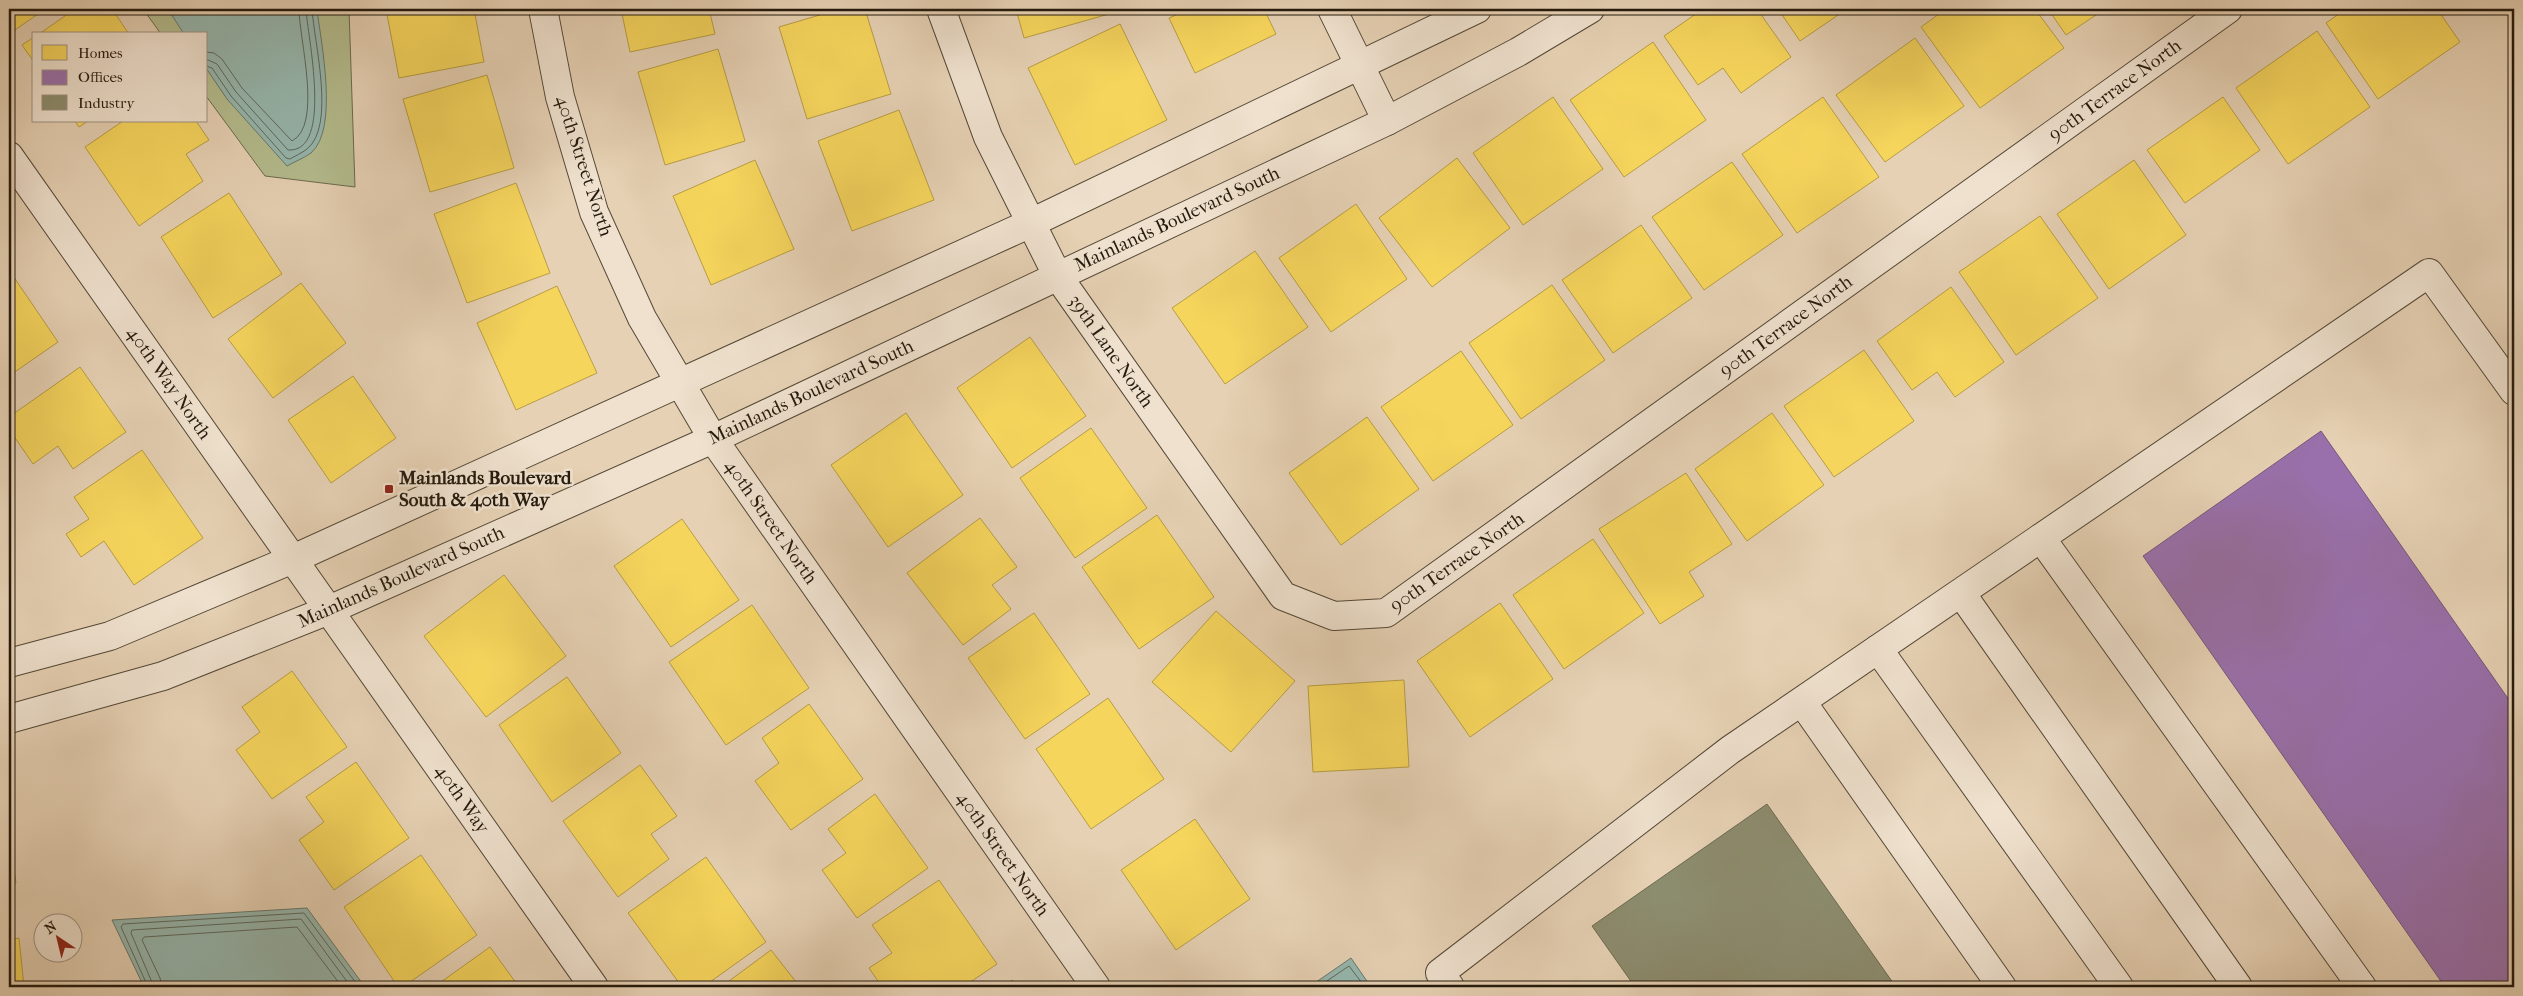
<svg xmlns="http://www.w3.org/2000/svg" width="2523" height="996" font-family="'IM FELL French Canon',serif">
<rect width="100%" height="100%" fill="#e6d1b4"/>
<filter id="stains"><feTurbulence type="fractalNoise" baseFrequency=".004" numOctaves="4"/><feColorMatrix values="0 0 0 0 .2 0 0 0 0 .09 0 0 0 0 .02 0 0 0 .5 -.17"/></filter>
<radialGradient id="worn" r=".72"><stop offset=".6" stop-color="#630" stop-opacity="0"/><stop offset="1" stop-color="#630" stop-opacity=".3"/></radialGradient>
<path fill="#b4bc8e" stroke="#6c6b4e" d="M 143,9 L 349,9 L 355,187 L 265,176 L 206,96 L 206,34 L 161,34 Z"/>
<g fill="#96b7ae" stroke="#68786e">
<path d="M 168,9 L 317,9 C 321,43 339,129 311,153 C 304,158 294,162 287,166 L 227,99 L 206,68 L 206,34 L 184,34 Z"/>
<path d="M 307,908 L 365,987 L 144,987 L 112,920 Z"/>
<path d="M 1351,958 L 1371,987 L 1309,987 Z"/>
</g>
<g fill="#f6d55c" stroke="#b79d44">
<path d="M 9,9 L 45,9 L 15,30 L 9,21 Z"/>
<path d="M 75,9 L 112,9 L 129,34 L 39,34 Z"/>
<path d="M 386,9 L 474,9 L 484,62 L 399,78 Z"/>
<path d="M 621,9 L 709,9 L 715,34 L 630,52 Z"/>
<path d="M 840,9 L 865,9 L 891,94 L 807,119 L 779,27 Z"/>
<path d="M 1016,9 L 1107,9 L 1109,14 L 1024,38 Z"/>
<path d="M 1190,9 L 1264,9 L 1276,34 L 1195,73 L 1169,18 Z"/>
<path d="M 1703,9 L 1757,9 L 1791,57 L 1741,93 L 1723,68 L 1698,85 L 1664,36 Z"/>
<path d="M 1778,9 L 1847,9 L 1800,41 Z"/>
<path d="M 1946,9 L 2035,9 L 2064,48 L 1980,108 L 1921,27 Z"/>
<path d="M 2048,9 L 2105,9 L 2066,35 Z"/>
<path d="M 2346,9 L 2437,9 L 2460,42 L 2378,99 L 2326,23 Z"/>
<path d="M 1120,24 L 1167,120 L 1075,165 L 1028,68 Z"/>
<path d="M 2317,31 L 2370,107 L 2288,164 L 2236,88 Z"/>
<path d="M 34,37 L 34,62 L 22,45 Z"/>
<path d="M 1915,38 L 1964,106 L 1885,162 L 1836,95 Z"/>
<path d="M 1653,42 L 1706,120 L 1624,177 L 1570,100 Z"/>
<path d="M 718,49 L 745,141 L 665,165 L 638,72 Z"/>
<path d="M 487,75 L 514,168 L 430,192 L 403,99 Z"/>
<path d="M 1553,97 L 1603,169 L 1523,225 L 1473,153 Z"/>
<path d="M 1823,97 L 1879,177 L 1797,233 L 1742,154 Z"/>
<path d="M 2223,97 L 2260,150 L 2185,203 L 2147,150 Z"/>
<path d="M 899,110 L 934,200 L 852,231 L 818,141 Z"/>
<path d="M 75,121 L 88,121 L 79,127 Z"/>
<path d="M 123,121 L 196,121 L 209,140 L 186,154 L 203,181 L 139,226 L 85,147 Z"/>
<path d="M 1457,158 L 1510,228 L 1432,287 L 1379,218 Z"/>
<path d="M 755,160 L 794,249 L 711,285 L 673,196 Z"/>
<path d="M 2134,160 L 2186,235 L 2109,289 L 2057,214 Z"/>
<path d="M 1732,162 L 1783,235 L 1704,290 L 1652,217 Z"/>
<path d="M 516,183 L 550,273 L 467,303 L 434,214 Z"/>
<path d="M 229,193 L 282,274 L 213,318 L 161,237 Z"/>
<path d="M 1356,204 L 1407,279 L 1331,332 L 1279,258 Z"/>
<path d="M 2040,216 L 2098,298 L 2016,355 L 1959,272 Z"/>
<path d="M 1641,225 L 1692,298 L 1613,353 L 1562,280 Z"/>
<path d="M 1255,251 L 1308,327 L 1225,384 L 1172,308 Z"/>
<path d="M 9,270 L 58,342 L 9,376 Z"/>
<path d="M 301,283 L 346,343 L 273,398 L 228,339 Z"/>
<path d="M 1552,285 L 1605,360 L 1521,419 L 1469,343 Z"/>
<path d="M 557,286 L 597,373 L 516,410 L 477,323 Z"/>
<path d="M 1951,287 L 2004,362 L 1955,397 L 1937,372 L 1912,390 L 1877,341 Z"/>
<path d="M 1030,337 L 1086,416 L 1012,468 L 957,388 Z"/>
<path d="M 1864,350 L 1914,421 L 1834,477 L 1784,406 Z"/>
<path d="M 1461,351 L 1513,425 L 1433,481 L 1381,407 Z"/>
<path d="M 80,367 L 126,432 L 73,469 L 58,446 L 33,464 L 9,429 L 9,417 Z"/>
<path d="M 353,376 L 396,438 L 331,483 L 288,420 Z"/>
<path d="M 906,413 L 963,495 L 888,547 L 831,465 Z"/>
<path d="M 1772,413 L 1824,485 L 1747,541 L 1695,469 Z"/>
<path d="M 1367,417 L 1419,489 L 1341,545 L 1289,473 Z"/>
<path d="M 1091,428 L 1147,508 L 1075,558 L 1020,478 Z"/>
<path d="M 142,450 L 203,538 L 134,585 L 104,541 L 81,557 L 66,534 L 89,519 L 74,497 Z"/>
<path d="M 1686,473 L 1732,544 L 1689,572 L 1704,596 L 1660,624 L 1599,529 Z"/>
<path d="M 1157,515 L 1214,597 L 1139,649 L 1082,567 Z"/>
<path d="M 980,518 L 1017,567 L 992,585 L 1011,609 L 963,645 L 907,573 Z"/>
<path d="M 682,519 L 739,600 L 671,647 L 614,566 Z"/>
<path d="M 1593,539 L 1644,613 L 1564,669 L 1513,595 Z"/>
<path d="M 504,575 L 566,656 L 486,717 L 424,636 Z"/>
<path d="M 1500,603 L 1553,679 L 1470,737 L 1417,661 Z"/>
<path d="M 752,605 L 809,688 L 726,745 L 669,662 Z"/>
<path d="M 1216,611 L 1295,681 L 1231,752 L 1152,682 Z"/>
<path d="M 1034,613 L 1090,694 L 1025,739 L 968,658 Z"/>
<path d="M 292,671 L 347,747 L 272,799 L 236,750 L 260,732 L 242,707 Z"/>
<path d="M 567,677 L 621,753 L 552,802 L 499,725 Z"/>
<path d="M 1404,680 L 1409,767 L 1313,772 L 1308,686 Z"/>
<path d="M 1108,698 L 1164,779 L 1091,829 L 1036,749 Z"/>
<path d="M 809,704 L 863,779 L 791,830 L 755,781 L 779,763 L 762,738 Z"/>
<path d="M 356,762 L 409,838 L 334,890 L 299,840 L 324,822 L 306,797 Z"/>
<path d="M 640,765 L 677,816 L 651,834 L 669,859 L 618,897 L 563,821 Z"/>
<path d="M 875,794 L 928,868 L 857,918 L 822,870 L 846,853 L 828,829 Z"/>
<path d="M 1195,819 L 1250,899 L 1176,950 L 1121,870 Z"/>
<path d="M 9,838 L 16,883 L 9,884 Z"/>
<path d="M 421,855 L 477,935 L 403,987 L 398,987 L 344,907 Z"/>
<path d="M 706,857 L 766,942 L 703,987 L 682,987 L 628,913 Z"/>
<path d="M 939,880 L 997,964 L 963,987 L 882,987 L 869,968 L 892,953 L 872,925 Z"/>
<path d="M 19,938 L 24,987 L 9,987 L 9,940 Z"/>
<path d="M 490,947 L 519,987 L 434,987 Z"/>
<path d="M 771,950 L 800,987 L 721,987 Z"/>
<path d="M 1012,980 L 1017,987 L 1003,987 Z"/>
</g>
<path fill="#9970ab" stroke="#76567c" d="M 2321,431 L 2514,707 L 2514,987 L 2445,987 L 2143,556 Z"/>
<path fill="#8c8c6e" stroke="#6d6a51" d="M 1767,804 L 1896,987 L 1635,987 L 1592,926 Z"/>
<g fill="none" stroke-linecap="round" stroke-linejoin="round">
<g stroke="#5d685e" stroke-width="1">
<path d="M 206,52 L 214,53 L 222,59 L 242,88 L 292,141 C 323,125 299,39 299,9"/>
<path d="M 206,59 L 217,64 L 236,92 L 288,150 C 334,153 307,34 306,9"/>
<path d="M 206,66 L 212,68 L 231,96 L 286,158 L 290,159 C 295,156 302,153 307,149 C 336,126 314,42 312,9"/>
<path d="M 148,987 L 121,927 L 123,924 L 304,913 L 359,987"/>
<path d="M 154,987 L 131,933 L 132,930 L 301,919 L 351,987"/>
<path d="M 162,987 L 160,978 L 142,940 L 144,937 L 297,927 L 342,987"/>
<path d="M 1318,987 L 1349,966 L 1365,987"/>
</g>
<g stroke="#544837" stroke-width="30">
<g id="minor">
<path d="M 543,9 L 560,97 L 594,212 L 642,318 L 713,439 L 1096,987"/>
<path d="M 941,9 L 988,137 L 1057,275 L 1283,596 L 1334,616 L 1386,613 L 2228,9"/>
<path d="M 1332,9 L 1387,121"/>
<path d="M 9,156 L 594,987"/>
<path d="M 2041,538 L 2362,987"/>
<path d="M 1961,593 L 2238,987"/>
<path d="M 1878,649 L 2119,987"/>
<path d="M 9,663 L 110,636 L 293,559 L 1031,223 L 1477,9"/>
<path d="M 1802,702 L 2002,987"/>
<path d="M 9,719 L 163,676 L 329,610 L 713,439 L 1387,121 L 1518,52 L 1590,9"/>
<path d="M 1450,987 L 1440,973 L 1730,750 L 2429,273 L 2514,391"/>
</g>
</g>
<use href="#minor" stroke="#efe1ce" stroke-width="28"/>
</g>
<rect fill="#8f2418" stroke="#efe1ce" stroke-width="2" x="384" y="484" width="10" height="10" rx="2.5"/>
<g text-anchor="middle" dominant-baseline="central" stroke-width="5" stroke-linejoin="round" paint-order="stroke">
<g font-size="19" fill="#241a0d" stroke="#efe1ce">
<text transform="translate(2115 90) rotate(-36)">90th Terrace North</text>
<text transform="translate(584 166) rotate(72)">40th Street North</text>
<text transform="translate(1177 219) rotate(-25)">Mainlands Boulevard South</text>
<text transform="translate(1786 326) rotate(-36)">90th Terrace North</text>
<text transform="translate(1111 351) rotate(55)">39th Lane North</text>
<text transform="translate(169 383) rotate(55)">40th Way North</text>
<text transform="translate(811 392) rotate(-25)">Mainlands Boulevard South</text>
<text transform="translate(771 522) rotate(55)">40th Street North</text>
<text transform="translate(1457 562) rotate(-35)">90th Terrace North</text>
<text transform="translate(401 577) rotate(-24)">Mainlands Boulevard South</text>
<text transform="translate(462 799) rotate(55)">40th Way</text>
<text transform="translate(1003 854) rotate(55)">40th Street North</text>
</g>
<g font-size="19" font-weight="bold" fill="#241a0d" stroke="#efe1ce" text-anchor="start">
<text x="399" y="478">Mainlands Boulevard<tspan x="399" dy="22">South &amp; 40th Way</tspan></text>
</g>
</g>
<rect width="2523" height="996" fill="none" stroke="#e6d1b4" stroke-width="30"/>
<rect x="10" y="10" width="2503" height="976" fill="none" stroke="#241a0d" stroke-width="2.5"/>
<rect x="15" y="15" width="2493" height="966" fill="none" stroke="#241a0d"/>
<rect x="32" y="32" width="175" height="90" fill="#efe1ce" stroke="#9e9181"/>
<rect x="42" y="45" width="25" height="15" fill="#f6d55c" stroke="#9e9181"/>
<text x="78" y="58" font-size="15" fill="#241a0d">Homes</text>
<rect x="42" y="70" width="25" height="15" fill="#9970ab" stroke="#9e9181"/>
<text x="78" y="82" font-size="15" fill="#241a0d">Offices</text>
<rect x="42" y="95" width="25" height="15" fill="#8c8c6e" stroke="#9e9181"/>
<text x="78" y="108" font-size="15" fill="#241a0d">Industry</text>
<g transform="translate(58 938) rotate(325)"><circle r="24" fill="#efe1ce" stroke="#9e9181"/>
<path d="M0-4L9 19L0 12L-9 19Z" fill="#8f2418"/>
<text y="-8" font-size="14" font-weight="bold" text-anchor="middle" fill="#241a0d">N</text>
</g>
<rect width="100%" height="100%" filter="url(#stains)"/>
<rect width="100%" height="100%" fill="url(#worn)"/>
</svg>
